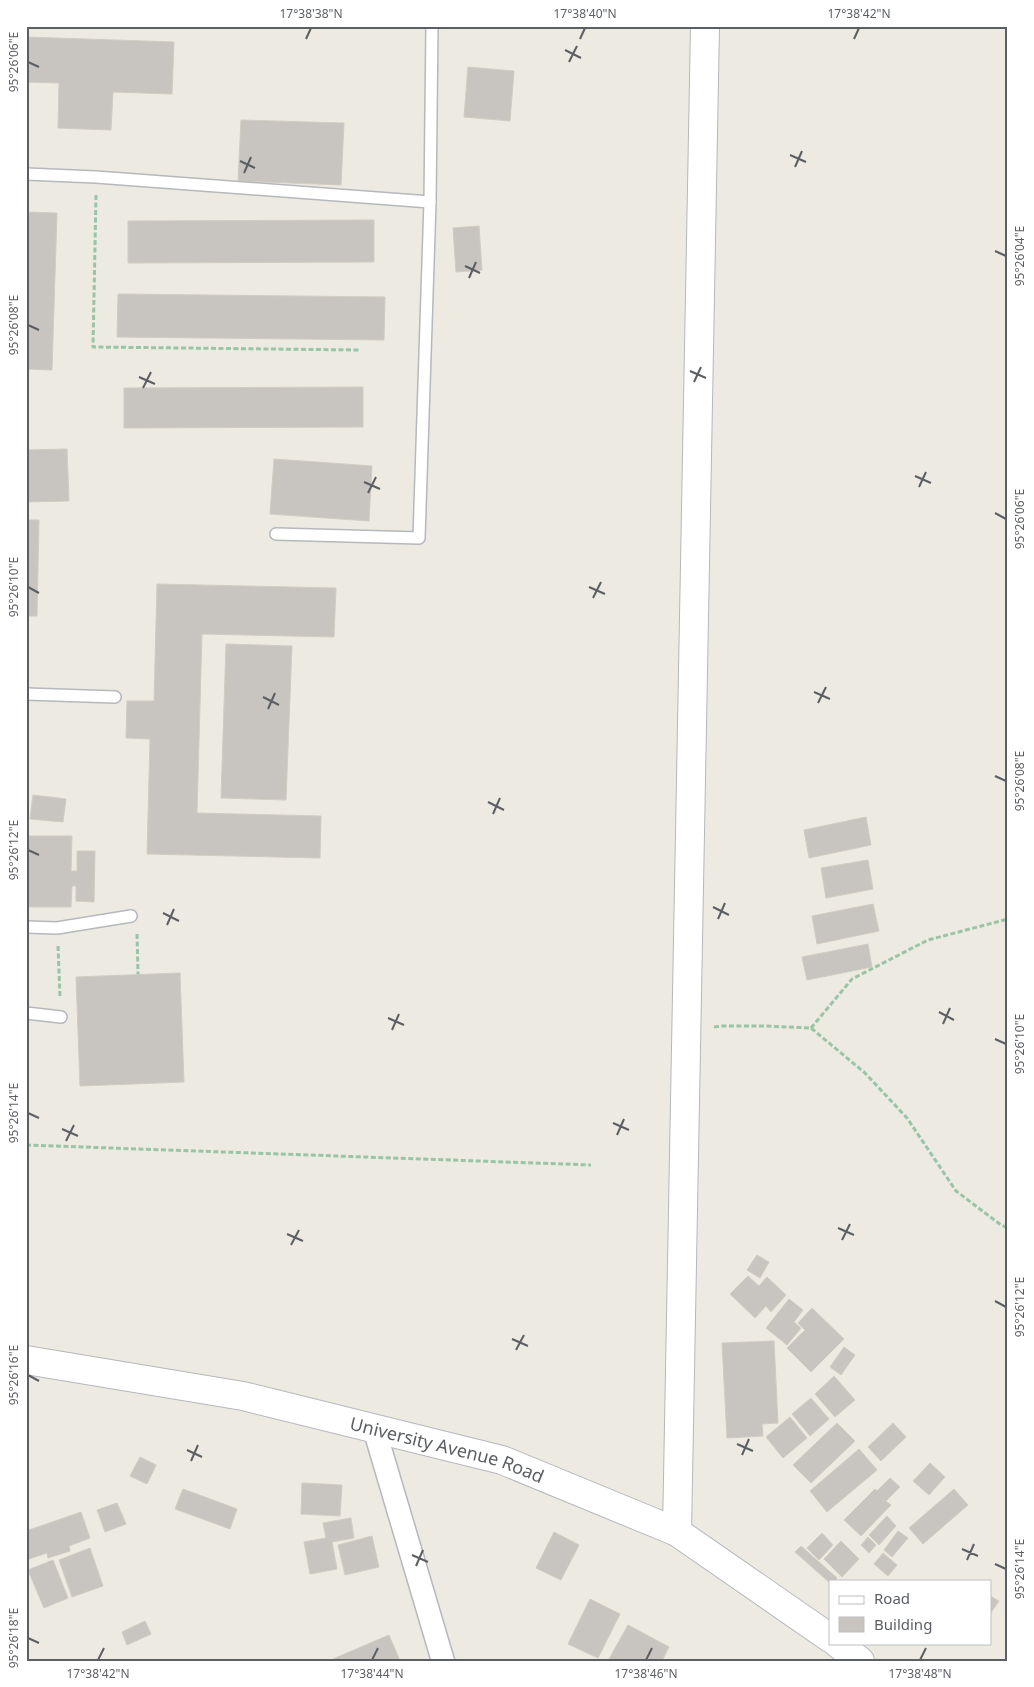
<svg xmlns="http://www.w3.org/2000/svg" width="1034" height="1687" font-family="'Noto Sans',sans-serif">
<rect width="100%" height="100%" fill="#edeae2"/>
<g fill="#c8c5c0" stroke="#d1ccc1">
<path d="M 26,37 L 174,42 L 172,94 L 113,92 L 111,130 L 58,128 L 59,83 L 26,82 Z"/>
<path d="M 468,67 L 514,71 L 510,121 L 464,117 Z"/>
<path d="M 241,120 L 344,123 L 341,185 L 238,181 Z"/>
<path d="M 26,212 L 57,213 L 52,370 L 26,369 Z"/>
<path d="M 374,220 L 374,262 L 128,263 L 128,221 Z"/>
<path d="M 479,226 L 482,270 L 456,272 L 453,228 Z"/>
<path d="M 118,294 L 385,297 L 384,340 L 117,337 Z"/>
<path d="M 363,387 L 363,427 L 124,428 L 124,388 Z"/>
<path d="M 67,449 L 69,501 L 26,502 L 26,450 Z"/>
<path d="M 274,459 L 372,466 L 369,521 L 270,514 Z"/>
<path d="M 26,520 L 39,520 L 37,616 L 26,616 Z"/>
<path d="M 157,584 L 336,588 L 334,637 L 202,634 L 197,813 L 321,816 L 320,858 L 147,854 L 150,739 L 126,738 L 127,701 L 154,701 Z"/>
<path d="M 226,644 L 292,646 L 286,800 L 221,798 Z"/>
<path d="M 33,795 L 66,799 L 63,822 L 30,819 Z"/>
<path d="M 866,817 L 871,845 L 809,858 L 804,830 Z"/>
<path d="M 26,836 L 72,836 L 71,871 L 77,871 L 77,851 L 95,851 L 94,902 L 76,901 L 76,886 L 72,886 L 71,907 L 26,907 Z"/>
<path d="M 868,860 L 873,889 L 826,898 L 821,868 Z"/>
<path d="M 873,904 L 879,931 L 817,944 L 812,916 Z"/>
<path d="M 868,944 L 872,967 L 807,980 L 802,957 Z"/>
<path d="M 180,973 L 184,1082 L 80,1086 L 76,977 Z"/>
<path d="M 757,1255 L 769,1262 L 760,1278 L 747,1270 Z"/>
<path d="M 748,1276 L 759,1286 L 767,1277 L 786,1295 L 771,1312 L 766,1306 L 755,1318 L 730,1294 Z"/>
<path d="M 789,1299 L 803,1310 L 794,1322 L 801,1328 L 787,1345 L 766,1328 Z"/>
<path d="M 812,1308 L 844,1339 L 811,1372 L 787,1348 L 805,1330 L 798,1323 Z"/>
<path d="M 774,1341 L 778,1423 L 762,1424 L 763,1436 L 727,1438 L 722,1343 Z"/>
<path d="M 844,1347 L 855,1355 L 841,1375 L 830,1367 Z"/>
<path d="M 834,1376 L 855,1400 L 835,1417 L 815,1394 Z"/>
<path d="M 811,1398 L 829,1419 L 810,1436 L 792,1414 Z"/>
<path d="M 790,1417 L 807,1438 L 783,1458 L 766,1437 Z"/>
<path d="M 837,1423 L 855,1441 L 811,1483 L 793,1465 Z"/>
<path d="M 893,1423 L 906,1437 L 881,1461 L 868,1447 Z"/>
<path d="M 859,1449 L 877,1470 L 827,1512 L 810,1491 Z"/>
<path d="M 140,1457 L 156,1465 L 147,1484 L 130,1476 Z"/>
<path d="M 930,1463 L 945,1477 L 929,1495 L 913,1481 Z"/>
<path d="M 890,1478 L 900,1487 L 886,1501 L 891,1505 L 861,1536 L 844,1520 L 875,1489 L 877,1491 Z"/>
<path d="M 302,1483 L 342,1485 L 340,1516 L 301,1514 Z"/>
<path d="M 183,1489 L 237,1509 L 230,1529 L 175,1509 Z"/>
<path d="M 954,1489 L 968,1505 L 923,1544 L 909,1528 Z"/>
<path d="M 117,1503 L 126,1524 L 105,1532 L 97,1510 Z"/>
<path d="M 81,1512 L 90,1538 L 69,1546 L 70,1551 L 48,1558 L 47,1553 L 26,1560 L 26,1531 Z"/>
<path d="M 887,1516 L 896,1526 L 879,1545 L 869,1535 Z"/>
<path d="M 351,1518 L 354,1538 L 332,1542 L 337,1569 L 310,1574 L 304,1542 L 326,1538 L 323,1523 Z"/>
<path d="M 898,1531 L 908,1538 L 892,1557 L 884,1550 Z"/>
<path d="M 554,1532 L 579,1545 L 561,1580 L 536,1568 Z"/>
<path d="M 822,1533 L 833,1545 L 819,1560 L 807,1548 Z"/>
<path d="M 372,1536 L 379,1567 L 345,1575 L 338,1545 Z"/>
<path d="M 868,1537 L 876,1545 L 869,1553 L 861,1545 Z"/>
<path d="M 841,1541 L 859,1559 L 842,1577 L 824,1559 Z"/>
<path d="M 801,1546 L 837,1578 L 835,1581 L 830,1581 L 830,1583 L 795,1552 Z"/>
<path d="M 90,1548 L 103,1586 L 72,1597 L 59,1560 Z"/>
<path d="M 883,1553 L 897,1565 L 888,1576 L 874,1564 Z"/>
<path d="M 53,1560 L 68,1598 L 44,1608 L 28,1570 Z"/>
<path d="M 990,1596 L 999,1601 L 990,1614 Z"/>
<path d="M 590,1599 L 620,1614 L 598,1658 L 568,1644 Z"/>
<path d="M 145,1621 L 151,1634 L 127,1645 L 122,1632 Z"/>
<path d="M 628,1625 L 669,1647 L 662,1661 L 608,1661 Z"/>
<path d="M 389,1635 L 400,1661 L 334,1661 L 333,1659 Z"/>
</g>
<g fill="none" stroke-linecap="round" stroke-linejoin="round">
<g stroke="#b5b8bc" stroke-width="14">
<g id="lane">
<path d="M 26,174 L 96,177 L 430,202"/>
<path d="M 276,534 L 419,538 L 430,202 L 432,26"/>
<path d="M 26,694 L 115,697"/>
<path d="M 26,927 L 57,928 L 131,916"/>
<path d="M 26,1013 L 61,1017"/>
</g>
</g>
<g stroke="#b5b8bc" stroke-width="25">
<path id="street" d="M 374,1428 L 443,1661"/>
</g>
<g stroke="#b4b8bc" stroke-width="30">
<g id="secondary">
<path id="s1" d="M 26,1360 L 243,1396 L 502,1460 L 677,1532 L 830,1638"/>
<path d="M 677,1532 L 705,26"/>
<path d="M 837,1643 L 860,1661"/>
</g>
</g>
<g stroke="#99c5a4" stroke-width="3" stroke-dasharray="5 2.5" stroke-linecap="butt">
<path d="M 96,195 L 93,347 L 361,350"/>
<path d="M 137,934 L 138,974"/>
<path d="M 58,946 L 60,997"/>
<path d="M 714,1027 L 722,1026 L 764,1026 L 811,1028 L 865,1073 L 907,1118 L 956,1191 L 1001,1225 L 1008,1228"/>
<path d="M 811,1028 L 852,979 L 928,940 L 1008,919"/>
<path d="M 26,1145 L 591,1165"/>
</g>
<use href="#lane" stroke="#fff" stroke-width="11"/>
<use href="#street" stroke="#fff" stroke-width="22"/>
<use href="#secondary" stroke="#fff" stroke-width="28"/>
</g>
<path fill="none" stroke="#5b5f63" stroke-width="2" d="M 306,39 L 311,28M 580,39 L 585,28M 854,39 L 859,28M 565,50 L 581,58M 28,62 L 39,67M 569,62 L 577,46M 790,155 L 806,162M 240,161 L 255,168M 795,167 L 802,151M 244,173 L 251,157M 995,251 L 1006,256M 465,266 L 480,273M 469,278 L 476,262M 28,325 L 39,330M 690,371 L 706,378M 139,377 L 155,384M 694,382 L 701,367M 143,388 L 151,372M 915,476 L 931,483M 364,482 L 380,489M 919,487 L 926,472M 368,493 L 376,477M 995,513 L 1006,519M 28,587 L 39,593M 589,587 L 605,594M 593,598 L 601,582M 814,692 L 830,699M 263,697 L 279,705M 818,703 L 826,687M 268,709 L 275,693M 995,776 L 1006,781M 488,802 L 504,810M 493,814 L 500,798M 28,850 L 39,855M 713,907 L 729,915M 163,913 L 179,921M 718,919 L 725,903M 167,925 L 174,909M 939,1012 L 954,1020M 388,1018 L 404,1025M 943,1024 L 950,1008M 392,1030 L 399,1014M 995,1039 L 1006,1044M 28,1113 L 39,1118M 613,1123 L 629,1130M 62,1129 L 78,1136M 617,1135 L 624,1119M 66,1141 L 74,1125M 838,1228 L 854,1235M 287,1234 L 303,1241M 842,1240 L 850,1224M 291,1245 L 299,1230M 995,1301 L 1006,1307M 512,1339 L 528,1346M 516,1350 L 524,1335M 28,1375 L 39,1381M 737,1444 L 753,1451M 187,1450 L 202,1457M 742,1455 L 749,1439M 191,1461 L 198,1445M 962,1549 L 978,1556M 412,1555 L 428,1562M 967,1560 L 974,1544M 995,1564 L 1006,1569M 416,1566 L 423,1550M 28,1638 L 39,1643M 98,1660 L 104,1648M 372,1660 L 378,1648M 646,1660 L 652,1648M 920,1660 L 926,1648"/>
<g text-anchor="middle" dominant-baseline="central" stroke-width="5" stroke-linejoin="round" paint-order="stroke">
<g font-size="18" fill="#5b5f63" stroke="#fff">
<text stroke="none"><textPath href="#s1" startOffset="431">University Avenue Road</textPath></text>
</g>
</g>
<rect width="1034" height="1687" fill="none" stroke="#ffffff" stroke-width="55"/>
<rect x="829" y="1580" width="162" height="65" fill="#ffffff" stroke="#bdbfc1"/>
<rect x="839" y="1596" width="25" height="8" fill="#ffffff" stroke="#bdbfc1"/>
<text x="874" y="1604" font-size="15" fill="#5b5f63">Road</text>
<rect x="839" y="1617" width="25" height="15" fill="#c8c5c0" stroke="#bdbfc1"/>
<text x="874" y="1630" font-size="15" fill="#5b5f63">Building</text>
<rect x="28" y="28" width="978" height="1632" fill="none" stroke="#5b5f63" stroke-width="2"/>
<g font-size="12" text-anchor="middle" fill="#5b5f63">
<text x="311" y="18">17°38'38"N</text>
<text x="585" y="18">17°38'40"N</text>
<text x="859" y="18">17°38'42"N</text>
<text transform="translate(14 62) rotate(-90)" y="4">95°26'06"E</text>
<text transform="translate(1020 256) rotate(-90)" y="4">95°26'04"E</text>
<text transform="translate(14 325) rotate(-90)" y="4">95°26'08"E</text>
<text transform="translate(1020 519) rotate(-90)" y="4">95°26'06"E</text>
<text transform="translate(14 587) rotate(-90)" y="4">95°26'10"E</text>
<text transform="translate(1020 781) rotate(-90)" y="4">95°26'08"E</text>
<text transform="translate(14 850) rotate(-90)" y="4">95°26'12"E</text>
<text transform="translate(1020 1044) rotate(-90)" y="4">95°26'10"E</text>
<text transform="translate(14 1113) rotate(-90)" y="4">95°26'14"E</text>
<text transform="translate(1020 1307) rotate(-90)" y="4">95°26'12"E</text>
<text transform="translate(14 1375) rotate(-90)" y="4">95°26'16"E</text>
<text transform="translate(1020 1569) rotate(-90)" y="4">95°26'14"E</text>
<text transform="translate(14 1638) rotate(-90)" y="4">95°26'18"E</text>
<text x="98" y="1678">17°38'42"N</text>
<text x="372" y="1678">17°38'44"N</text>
<text x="646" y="1678">17°38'46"N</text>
<text x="920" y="1678">17°38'48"N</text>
</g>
</svg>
